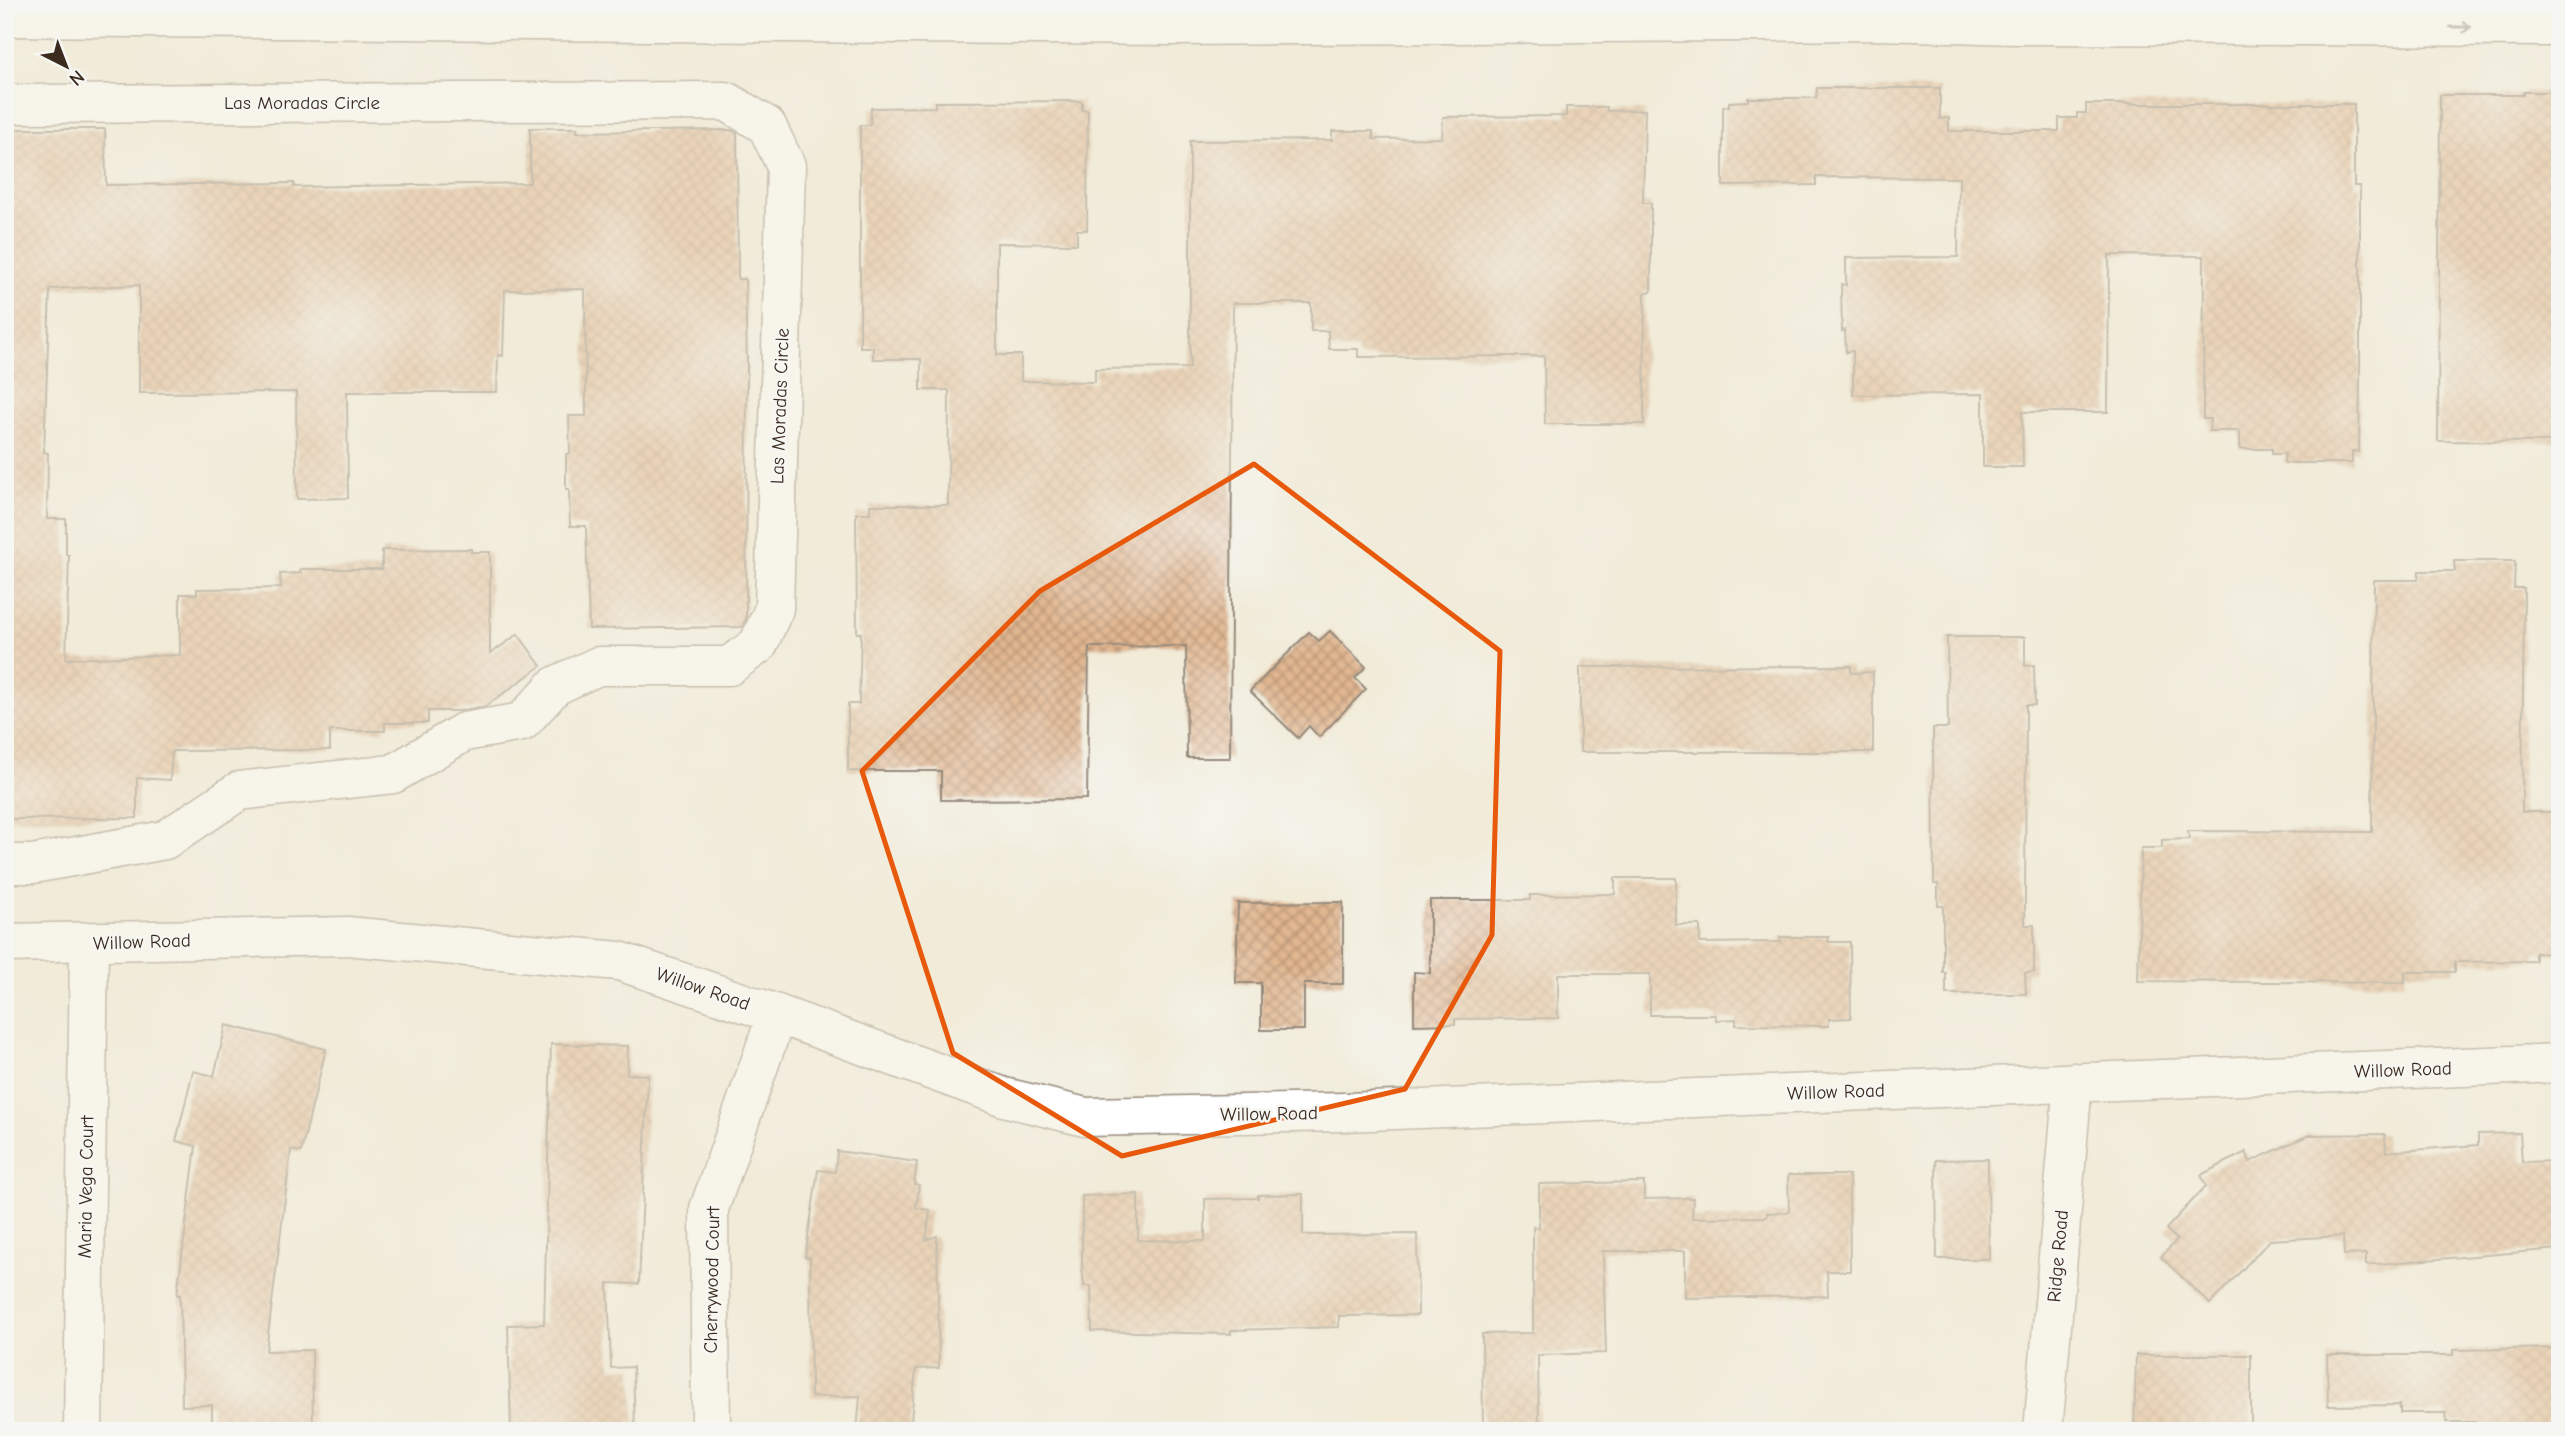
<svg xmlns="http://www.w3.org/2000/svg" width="2565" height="1436" font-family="'Comic Neue',sans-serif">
<defs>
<pattern id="building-cross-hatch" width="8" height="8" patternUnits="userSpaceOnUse" patternTransform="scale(1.75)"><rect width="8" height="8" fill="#e2b791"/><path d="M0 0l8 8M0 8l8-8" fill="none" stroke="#b89576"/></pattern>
</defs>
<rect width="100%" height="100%" fill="#f6f6f2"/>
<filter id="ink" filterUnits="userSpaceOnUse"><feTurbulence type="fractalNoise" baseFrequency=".0143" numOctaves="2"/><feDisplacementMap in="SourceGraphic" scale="14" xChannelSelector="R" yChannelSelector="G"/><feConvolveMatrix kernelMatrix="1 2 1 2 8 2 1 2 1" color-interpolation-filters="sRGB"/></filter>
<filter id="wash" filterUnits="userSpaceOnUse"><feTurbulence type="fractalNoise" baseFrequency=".00686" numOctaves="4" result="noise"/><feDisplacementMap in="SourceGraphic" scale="28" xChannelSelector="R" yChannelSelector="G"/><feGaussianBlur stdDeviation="1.57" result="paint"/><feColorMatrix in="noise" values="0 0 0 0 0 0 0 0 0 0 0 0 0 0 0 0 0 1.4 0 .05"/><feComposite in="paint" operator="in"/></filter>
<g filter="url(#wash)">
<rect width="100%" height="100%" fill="#f1ebd8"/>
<g id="blocks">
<g fill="url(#building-cross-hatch)">
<path d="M 1817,88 L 1940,88 L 1940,119 L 1949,118 L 1949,131 L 2059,131 L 2059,118 L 2077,118 L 2077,113 L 2086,113 L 2086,104 L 2354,104 L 2354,186 L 2360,186 L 2360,375 L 2359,452 L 2352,451 L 2352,463 L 2284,463 L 2285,454 L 2272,454 L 2272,449 L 2240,449 L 2240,431 L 2209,431 L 2210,419 L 2203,419 L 2204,256 L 2109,255 L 2108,412 L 2022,412 L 2023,467 L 1983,467 L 1983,394 L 1853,395 L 1853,351 L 1846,352 L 1845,330 L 1842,331 L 1841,284 L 1846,285 L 1846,258 L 1958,257 L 1959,178 L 1816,177 L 1816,185 L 1723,186 L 1723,106 L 1729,106 L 1729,102 L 1748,101 L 1748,98 L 1816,98 Z"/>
<path d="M 2523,92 L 2560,92 L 2560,442 L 2438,441 L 2440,95 L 2523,95 Z"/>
<path d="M 1082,101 L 1082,110 L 1088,110 L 1087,230 L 1077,230 L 1077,244 L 997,243 L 997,355 L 1021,355 L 1021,381 L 1095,382 L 1095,369 L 1190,368 L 1190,141 L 1332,140 L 1332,131 L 1373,131 L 1373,139 L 1442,138 L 1443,117 L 1566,116 L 1566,107 L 1607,107 L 1607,111 L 1645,110 L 1643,203 L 1651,203 L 1651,292 L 1645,292 L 1644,424 L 1545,424 L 1544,356 L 1358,357 L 1358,349 L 1329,349 L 1328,331 L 1311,331 L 1311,303 L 1233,303 L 1230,758 L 1187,758 L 1186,646 L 1089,647 L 1087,799 L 941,800 L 941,771 L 848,771 L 848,704 L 859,704 L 861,633 L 857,633 L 856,513 L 870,513 L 870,505 L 948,505 L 949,390 L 921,390 L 921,359 L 873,359 L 873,347 L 860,347 L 860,125 L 870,125 L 871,108 L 935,107 L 935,102 Z"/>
<path d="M 530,128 L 577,128 L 577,132 L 731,130 L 737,133 L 738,279 L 745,279 L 747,362 L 746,619 L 742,627 L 589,629 L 586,526 L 570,526 L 569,489 L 566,489 L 566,454 L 570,453 L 569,416 L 586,416 L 585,289 L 505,290 L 503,356 L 498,355 L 497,392 L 347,392 L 348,498 L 297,499 L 296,392 L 139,393 L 139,285 L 50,289 L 44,452 L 48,453 L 47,519 L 66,519 L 66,555 L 69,555 L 66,659 L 180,655 L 180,594 L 197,594 L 197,589 L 281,588 L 280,574 L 301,573 L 300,569 L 382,569 L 382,550 L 471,549 L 471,552 L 490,552 L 490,654 L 518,634 L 541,666 L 486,706 L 458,711 L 428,711 L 428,723 L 385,723 L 385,731 L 330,731 L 330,750 L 172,751 L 170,780 L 137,778 L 137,818 L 5,819 L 5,129 L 105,129 L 106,185 L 294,183 L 294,187 L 530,183 Z"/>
<path d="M 2454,561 L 2515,561 L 2514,588 L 2524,588 L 2522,812 L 2560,812 L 2560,954 L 2535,953 L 2535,961 L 2455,962 L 2455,972 L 2405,972 L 2405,983 L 2138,981 L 2141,848 L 2162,848 L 2162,840 L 2189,839 L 2188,831 L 2372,832 L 2374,580 L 2418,580 L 2419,571 L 2455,571 Z"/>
<path d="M 1330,631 L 1366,667 L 1355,678 L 1366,689 L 1319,737 L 1309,726 L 1298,738 L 1250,691 L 1309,632 L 1319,641 Z"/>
<path d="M 1947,637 L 2025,637 L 2025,666 L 2034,665 L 2035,705 L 2026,705 L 2025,905 L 2025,925 L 2034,925 L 2034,972 L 2025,973 L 2026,994 L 1946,994 L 1946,973 L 1943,973 L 1943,906 L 1938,906 L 1938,884 L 1934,884 L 1933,728 L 1948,728 Z"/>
<path d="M 1851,666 L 1851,673 L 1873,672 L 1873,752 L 1580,752 L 1580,667 Z"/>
<path d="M 1615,878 L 1676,878 L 1676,925 L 1700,925 L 1700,943 L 1781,942 L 1780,937 L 1829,937 L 1828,942 L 1850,942 L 1851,1018 L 1829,1019 L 1829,1026 L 1736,1025 L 1736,1019 L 1716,1020 L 1716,1015 L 1650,1015 L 1650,974 L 1558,974 L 1558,1018 L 1455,1019 L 1455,1024 L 1414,1025 L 1414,972 L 1430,973 L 1430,900 L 1530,900 L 1530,895 L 1615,894 Z"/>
<path d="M 1343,902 L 1343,984 L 1304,984 L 1304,1030 L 1261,1030 L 1261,983 L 1236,983 L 1238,903 Z"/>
<path d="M 226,1025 L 326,1049 L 301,1152 L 291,1150 L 266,1351 L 312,1350 L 313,1431 L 212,1431 L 212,1405 L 182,1406 L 180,1295 L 177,1295 L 196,1146 L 176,1141 L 193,1071 L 214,1076 Z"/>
<path d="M 551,1044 L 628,1046 L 627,1074 L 648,1075 L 639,1284 L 608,1283 L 611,1368 L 633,1367 L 635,1431 L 581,1431 L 581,1426 L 511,1429 L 508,1325 L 544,1324 Z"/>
<path d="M 2520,1133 L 2522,1162 L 2560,1161 L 2560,1249 L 2366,1265 L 2366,1254 L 2344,1255 L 2343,1236 L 2270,1240 L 2210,1304 L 2161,1257 L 2177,1240 L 2166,1229 L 2206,1186 L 2201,1175 L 2246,1152 L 2250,1162 L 2309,1135 L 2385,1134 L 2386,1152 L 2478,1145 L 2478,1134 Z"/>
<path d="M 837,1151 L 917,1162 L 914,1184 L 919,1185 L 916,1208 L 930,1210 L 926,1240 L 937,1236 L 939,1368 L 916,1369 L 910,1431 L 857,1431 L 860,1396 L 811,1397 L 810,1257 L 805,1257 L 818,1170 L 835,1172 Z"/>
<path d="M 1988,1159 L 1989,1259 L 1937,1259 L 1936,1160 Z"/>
<path d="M 1788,1175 L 1849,1175 L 1850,1271 L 1827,1271 L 1828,1296 L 1685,1298 L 1685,1251 L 1603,1251 L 1606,1353 L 1538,1355 L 1539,1431 L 1483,1431 L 1482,1334 L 1533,1333 L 1533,1227 L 1539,1228 L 1539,1184 L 1644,1182 L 1644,1199 L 1693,1198 L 1692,1218 L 1767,1217 L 1767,1213 L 1789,1212 Z"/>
<path d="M 1138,1194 L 1138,1240 L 1205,1241 L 1205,1199 L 1258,1198 L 1258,1195 L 1303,1194 L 1303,1235 L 1417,1234 L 1418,1315 L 1339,1316 L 1339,1327 L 1231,1330 L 1231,1334 L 1092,1331 L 1091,1286 L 1084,1286 L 1082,1267 L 1082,1196 Z"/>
<path d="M 2560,1348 L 2560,1431 L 2475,1431 L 2475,1422 L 2447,1422 L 2446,1413 L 2400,1413 L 2400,1405 L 2328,1406 L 2327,1355 L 2453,1355 L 2453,1350 Z"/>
<path d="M 2136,1355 L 2251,1355 L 2251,1431 L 2134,1431 Z"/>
</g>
</g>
</g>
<g filter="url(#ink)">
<use href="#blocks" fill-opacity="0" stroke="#968a7b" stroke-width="2"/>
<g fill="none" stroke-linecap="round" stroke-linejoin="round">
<g stroke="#968a7b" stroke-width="41">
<g id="minor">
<path d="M 5,104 L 726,101 L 767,126 L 786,166 L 774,609 L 758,645 L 729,666 L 598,666 L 555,686 L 522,722 L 464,732 L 393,774 L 239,791 L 165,840 L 33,864 L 5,864"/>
<path d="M 5,943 L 347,936 L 619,961 L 777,1014 L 1004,1097 L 1085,1117 L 1346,1112 L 2560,1063"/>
<path d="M 83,1431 L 89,943"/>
<path d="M 711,1431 L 709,1209 L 777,1014"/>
<path d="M 2043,1431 L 2073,1082"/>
</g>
</g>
<g stroke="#968a7b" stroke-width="41">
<path id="primary" d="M 5,17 L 1170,26 L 1879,21 L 2017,25 L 2560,27"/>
</g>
<use href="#minor" stroke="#fff" stroke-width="38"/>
<use href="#primary" stroke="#fff" stroke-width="38"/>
</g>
<defs><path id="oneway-shaft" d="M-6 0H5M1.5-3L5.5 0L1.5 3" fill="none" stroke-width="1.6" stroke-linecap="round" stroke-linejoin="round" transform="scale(1.75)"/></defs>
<use stroke="#a79f9a" href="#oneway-shaft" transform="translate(2461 27)"/>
</g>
<path d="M0 0H2565V1436H0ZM 1254,464 L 1500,651 L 1492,935 L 1405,1089 L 1122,1156 L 953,1053 L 862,771 L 1040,591 Z" fill="#f1ebd8" fill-opacity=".55" fill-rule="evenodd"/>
<path fill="none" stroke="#e8590c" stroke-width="5" stroke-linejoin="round" d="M 1254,464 L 1500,651 L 1492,935 L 1405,1089 L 1122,1156 L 953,1053 L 862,771 L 1040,591 Z"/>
<g text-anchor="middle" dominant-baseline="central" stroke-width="5" stroke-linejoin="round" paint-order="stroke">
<g font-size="19" fill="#3b2a1e" stroke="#f6f6f2">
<text x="302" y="103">Las Moradas Circle</text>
<text transform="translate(780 406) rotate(-88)">Las Moradas Circle</text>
<text transform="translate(142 942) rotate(-2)">Willow Road</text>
<text transform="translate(703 989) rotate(19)">Willow Road</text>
<text transform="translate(2403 1070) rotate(-2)">Willow Road</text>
<text transform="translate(1836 1092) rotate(-2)">Willow Road</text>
<text transform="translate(1269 1114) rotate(-1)">Willow Road</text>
<text transform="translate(86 1187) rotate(-89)">Maria Vega Court</text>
<text transform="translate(2058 1256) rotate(-85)">Ridge Road</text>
<text transform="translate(712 1280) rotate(-89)">Cherrywood Court</text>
</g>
</g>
<rect width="2565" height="1436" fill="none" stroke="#f6f6f2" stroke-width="28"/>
<g transform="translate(66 66) rotate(138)" stroke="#f6f6f2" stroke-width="5" paint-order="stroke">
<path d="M0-5L12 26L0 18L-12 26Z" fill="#3b2a1e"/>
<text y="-10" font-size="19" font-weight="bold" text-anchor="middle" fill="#3b2a1e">N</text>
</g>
</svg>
